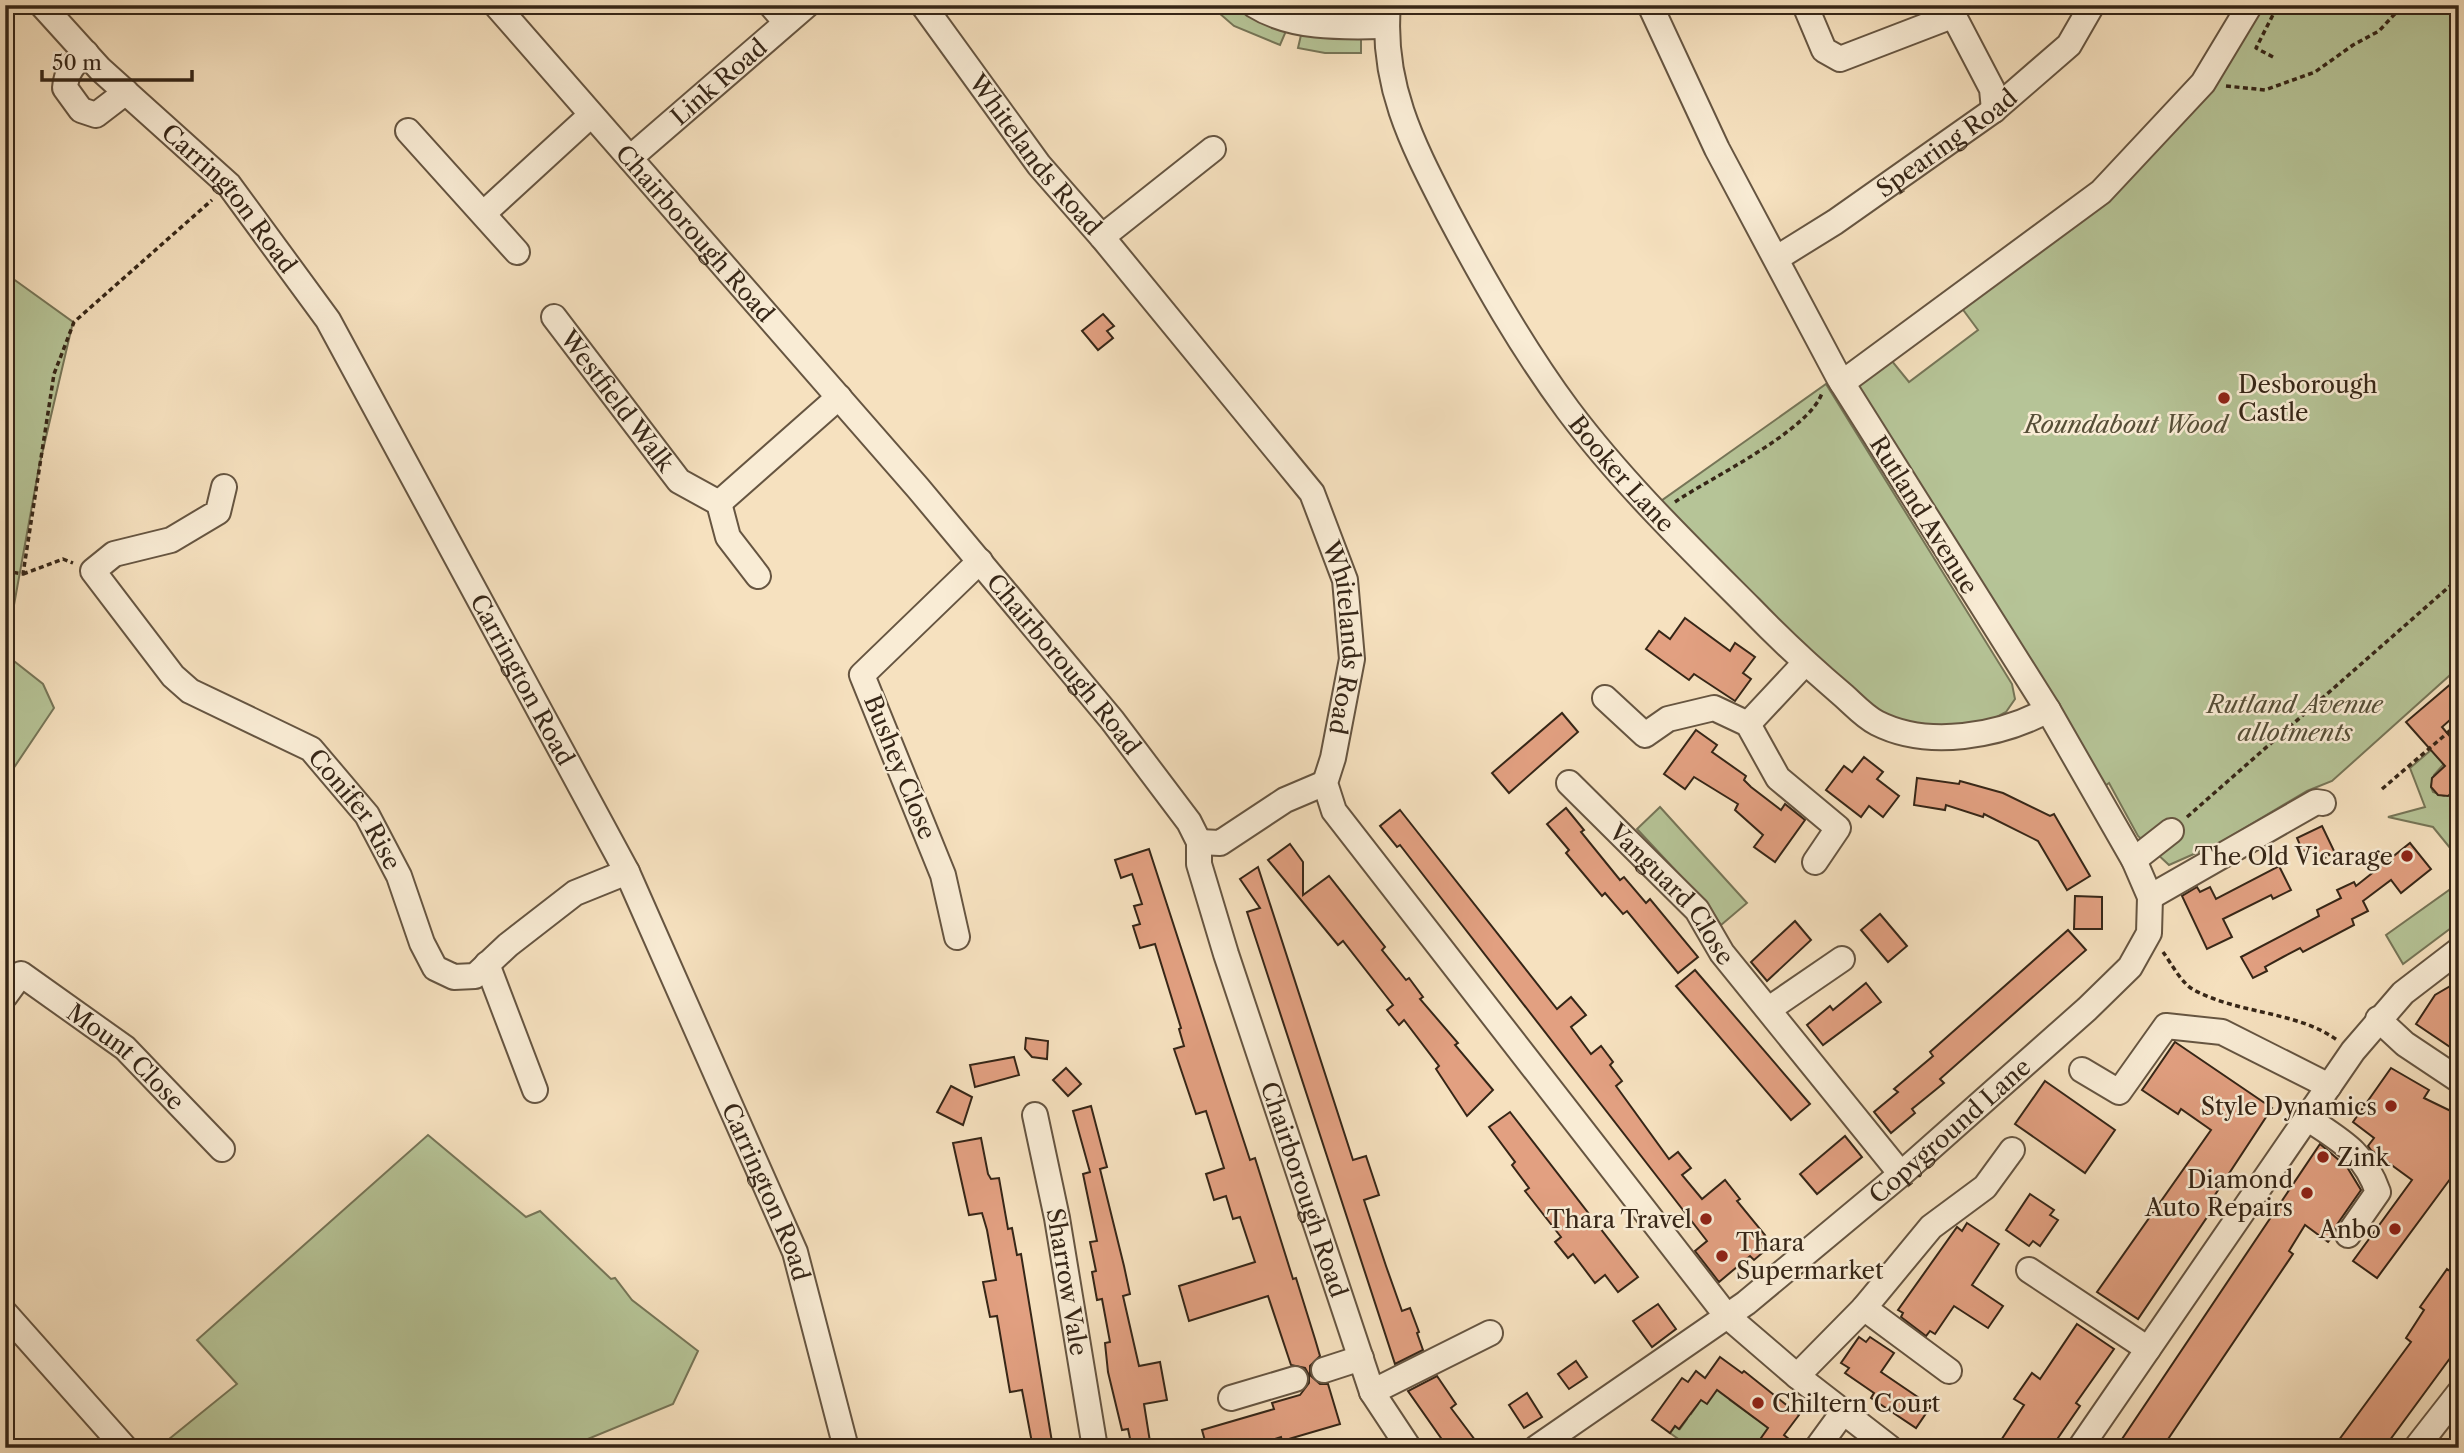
<svg xmlns="http://www.w3.org/2000/svg" width="2464" height="1453" font-family="'Libre Caslon Text',serif">
<rect width="100%" height="100%" fill="#f6e1bf"/>
<filter id="stains"><feTurbulence type="fractalNoise" baseFrequency=".00286" numOctaves="4"/><feColorMatrix values="0 0 0 0 .2 0 0 0 0 .09 0 0 0 0 .02 0 0 0 .5 -.17"/></filter>
<radialGradient id="worn" r=".72"><stop offset=".6" stop-color="#630" stop-opacity="0"/><stop offset="1" stop-color="#630" stop-opacity=".3"/></radialGradient>
<g fill="#b6c497" stroke="#767557" stroke-width="2">
<path d="M 1227,5 L 1286,31 L 1280,45 L 1234,26 L 1219,13 Z"/>
<path d="M 1286,5 L 1353,9 L 1352,24 L 1286,13 Z"/>
<path d="M 2254,5 L 2459,5 L 2459,667 L 2332,781 L 2307,791 L 2221,842 L 2169,865 L 2138,836 L 2109,783 L 2101,789 L 1856,387 L 1892,361 L 1909,382 L 1978,330 L 1961,307 L 2121,184 Z"/>
<path d="M 1301,35 L 1361,37 L 1361,53 L 1325,53 L 1298,48 Z"/>
<path d="M 5,273 L 73,322 L 39,467 L 14,605 L 5,632 Z"/>
<path d="M 1826,384 L 2012,684 L 2015,699 L 2006,712 L 1993,719 L 1938,730 L 1868,710 L 1661,501 Z"/>
<path d="M 5,654 L 43,684 L 54,708 L 5,781 Z"/>
<path d="M 2459,726 L 2459,747 L 2434,775 L 2431,787 L 2433,792 L 2444,796 L 2459,787 L 2459,859 L 2433,827 L 2388,817 L 2425,807 L 2410,768 Z"/>
<path d="M 1660,807 L 1747,903 L 1721,925 L 1707,904 L 1637,829 Z"/>
<path d="M 2459,883 L 2459,922 L 2403,964 L 2386,935 Z"/>
<path d="M 428,1135 L 526,1217 L 540,1211 L 611,1279 L 615,1278 L 632,1300 L 698,1351 L 673,1404 L 566,1448 L 288,1448 L 277,1442 L 273,1448 L 158,1448 L 237,1384 L 197,1340 Z"/>
<path d="M 1720,1386 L 1733,1396 L 1730,1400 L 1755,1418 L 1772,1424 L 1754,1448 L 1691,1448 L 1670,1433 L 1675,1426 L 1680,1429 L 1687,1419 L 1684,1410 L 1691,1414 L 1698,1404 L 1694,1400 Z"/>
</g>
<g fill="#e2a081" stroke="#362617" stroke-width="2">
<path d="M 1103,314 L 1114,326 L 1107,331 L 1113,338 L 1098,350 L 1082,331 Z"/>
<path d="M 1685,618 L 1730,651 L 1735,643 L 1755,657 L 1743,673 L 1751,679 L 1735,701 L 1694,674 L 1689,680 L 1646,649 L 1659,631 L 1670,639 Z"/>
<path d="M 2459,677 L 2459,712 L 2442,727 L 2459,747 L 2459,787 L 2448,796 L 2438,795 L 2431,787 L 2432,778 L 2445,766 L 2406,722 Z"/>
<path d="M 1562,713 L 1578,732 L 1509,793 L 1492,773 Z"/>
<path d="M 1696,730 L 1717,745 L 1712,752 L 1746,776 L 1744,780 L 1751,787 L 1781,810 L 1785,804 L 1805,820 L 1775,862 L 1754,847 L 1763,835 L 1735,810 L 1738,804 L 1694,777 L 1685,789 L 1664,774 Z"/>
<path d="M 1864,757 L 1883,772 L 1877,779 L 1899,796 L 1883,817 L 1869,806 L 1861,817 L 1826,790 L 1844,766 L 1852,772 Z"/>
<path d="M 1917,778 L 1959,784 L 1960,781 L 2003,793 L 2050,816 L 2054,814 L 2090,876 L 2067,890 L 2038,841 L 1984,814 L 1983,817 L 1946,805 L 1945,810 L 1914,805 Z"/>
<path d="M 1566,808 L 1584,830 L 1581,832 L 1620,880 L 1624,877 L 1646,903 L 1650,899 L 1698,957 L 1678,973 L 1627,911 L 1623,914 L 1605,893 L 1602,896 L 1566,853 L 1569,850 L 1547,824 Z"/>
<path d="M 1400,810 L 1557,1009 L 1571,997 L 1586,1015 L 1571,1027 L 1591,1054 L 1601,1046 L 1613,1062 L 1610,1065 L 1622,1081 L 1616,1086 L 1669,1159 L 1678,1152 L 1691,1168 L 1682,1175 L 1702,1199 L 1725,1180 L 1740,1199 L 1737,1201 L 1765,1235 L 1759,1240 L 1767,1249 L 1754,1260 L 1750,1256 L 1719,1282 L 1695,1251 L 1707,1241 L 1400,845 L 1397,847 L 1380,826 Z"/>
<path d="M 2322,826 L 2335,853 L 2321,860 L 2315,847 L 2303,852 L 2297,838 Z"/>
<path d="M 2410,843 L 2431,869 L 2401,893 L 2391,880 L 2363,901 L 2368,911 L 2352,919 L 2354,925 L 2303,952 L 2300,948 L 2283,957 L 2265,967 L 2267,971 L 2253,978 L 2241,957 L 2319,916 L 2317,910 L 2341,898 L 2337,890 L 2354,882 L 2356,886 Z"/>
<path d="M 1290,844 L 1303,862 L 1303,895 L 1329,876 L 1385,947 L 1382,950 L 1406,980 L 1409,978 L 1423,997 L 1420,999 L 1458,1043 L 1455,1045 L 1493,1090 L 1467,1116 L 1436,1069 L 1439,1066 L 1404,1020 L 1399,1025 L 1387,1010 L 1393,1005 L 1343,941 L 1338,945 L 1268,860 Z"/>
<path d="M 1149,849 L 1231,1102 L 1250,1160 L 1255,1158 L 1293,1279 L 1296,1278 L 1315,1339 L 1320,1356 L 1310,1366 L 1310,1375 L 1320,1384 L 1328,1384 L 1340,1424 L 1282,1441 L 1281,1437 L 1247,1448 L 1207,1448 L 1202,1430 L 1274,1409 L 1272,1403 L 1300,1395 L 1309,1383 L 1309,1375 L 1305,1368 L 1291,1365 L 1268,1296 L 1189,1321 L 1179,1286 L 1255,1262 L 1240,1217 L 1233,1219 L 1226,1196 L 1214,1200 L 1206,1174 L 1224,1168 L 1206,1111 L 1196,1114 L 1174,1049 L 1184,1046 L 1179,1029 L 1181,1028 L 1155,944 L 1140,948 L 1133,926 L 1140,924 L 1134,906 L 1142,904 L 1132,874 L 1121,878 L 1115,860 Z"/>
<path d="M 2279,866 L 2291,890 L 2273,899 L 2271,895 L 2223,919 L 2232,937 L 2207,949 L 2182,896 L 2197,887 L 2200,892 L 2210,887 L 2216,899 Z"/>
<path d="M 1258,867 L 1353,1160 L 1366,1156 L 1379,1195 L 1364,1200 L 1386,1266 L 1402,1311 L 1410,1308 L 1419,1332 L 1417,1333 L 1423,1350 L 1395,1364 L 1247,912 L 1260,908 L 1240,879 Z"/>
<path d="M 2075,896 L 2102,897 L 2102,929 L 2074,929 Z"/>
<path d="M 1880,914 L 1907,946 L 1888,962 L 1861,930 Z"/>
<path d="M 1795,921 L 1811,940 L 1767,981 L 1751,962 Z"/>
<path d="M 2068,930 L 2086,950 L 1940,1079 L 1944,1083 L 1912,1109 L 1915,1113 L 1891,1133 L 1874,1112 L 1898,1092 L 1894,1089 L 1933,1056 L 1930,1052 Z"/>
<path d="M 1695,970 L 1810,1104 L 1791,1120 L 1676,986 Z"/>
<path d="M 2459,981 L 2459,1053 L 2416,1024 L 2435,995 Z"/>
<path d="M 1866,983 L 1881,1002 L 1823,1045 L 1807,1025 L 1830,1006 L 1833,1010 Z"/>
<path d="M 1026,1038 L 1048,1041 L 1047,1059 L 1032,1057 L 1025,1049 Z"/>
<path d="M 2175,1042 L 2272,1108 L 2213,1198 L 2218,1201 L 2138,1319 L 2097,1292 L 2211,1130 L 2181,1109 L 2178,1114 L 2142,1090 Z"/>
<path d="M 1014,1057 L 1019,1075 L 975,1087 L 970,1065 Z"/>
<path d="M 1066,1068 L 1081,1084 L 1068,1096 L 1053,1080 Z"/>
<path d="M 2391,1068 L 2429,1090 L 2424,1098 L 2459,1115 L 2459,1167 L 2377,1278 L 2353,1261 L 2412,1180 L 2371,1150 L 2368,1146 L 2374,1138 L 2353,1122 Z"/>
<path d="M 2045,1081 L 2115,1130 L 2085,1173 L 2015,1124 Z"/>
<path d="M 951,1086 L 972,1097 L 963,1125 L 937,1112 Z"/>
<path d="M 1091,1106 L 1107,1167 L 1100,1169 L 1124,1266 L 1130,1294 L 1123,1296 L 1139,1366 L 1160,1362 L 1167,1400 L 1144,1404 L 1151,1448 L 1132,1448 L 1128,1429 L 1122,1430 L 1108,1372 L 1105,1343 L 1110,1342 L 1102,1299 L 1097,1300 L 1092,1272 L 1096,1271 L 1090,1242 L 1097,1241 L 1083,1174 L 1090,1172 L 1073,1111 Z"/>
<path d="M 1510,1112 L 1638,1277 L 1618,1292 L 1605,1275 L 1595,1283 L 1573,1254 L 1568,1258 L 1555,1242 L 1561,1237 L 1525,1191 L 1529,1188 L 1512,1165 L 1515,1162 L 1489,1127 Z"/>
<path d="M 1845,1136 L 1862,1157 L 1817,1194 L 1800,1174 Z"/>
<path d="M 981,1138 L 988,1174 L 991,1179 L 999,1178 L 1008,1229 L 1012,1228 L 1017,1255 L 1021,1254 L 1053,1448 L 1033,1448 L 1022,1390 L 1010,1392 L 997,1316 L 990,1317 L 983,1282 L 996,1280 L 987,1230 L 982,1213 L 969,1215 L 953,1143 Z"/>
<path d="M 2320,1144 L 2347,1167 L 2361,1190 L 2336,1226 L 2333,1236 L 2328,1242 L 2305,1225 L 2289,1251 L 2293,1254 L 2162,1448 L 2116,1448 Z"/>
<path d="M 2030,1194 L 2054,1210 L 2050,1215 L 2058,1220 L 2040,1246 L 2033,1241 L 2029,1246 L 2006,1230 Z"/>
<path d="M 1967,1223 L 1999,1244 L 1972,1285 L 2003,1306 L 1988,1328 L 1954,1306 L 1935,1334 L 1930,1331 L 1926,1336 L 1901,1317 L 1903,1313 L 1898,1310 L 1957,1227 L 1962,1231 Z"/>
<path d="M 2447,1269 L 2459,1278 L 2459,1346 L 2384,1448 L 2333,1448 L 2411,1342 L 2406,1338 L 2424,1310 L 2420,1307 Z"/>
<path d="M 1658,1304 L 1676,1329 L 1652,1347 L 1633,1321 Z"/>
<path d="M 2077,1324 L 2114,1349 L 2076,1403 L 2080,1406 L 2051,1448 L 1996,1448 L 2024,1405 L 2014,1399 L 2032,1373 L 2040,1379 Z"/>
<path d="M 1859,1337 L 1866,1342 L 1870,1337 L 1894,1353 L 1881,1372 L 1931,1406 L 1916,1428 L 1871,1398 L 1874,1393 L 1845,1373 L 1849,1368 L 1841,1363 Z"/>
<path d="M 1720,1357 L 1742,1373 L 1744,1371 L 1799,1415 L 1784,1435 L 1800,1448 L 1754,1448 L 1768,1428 L 1717,1390 L 1707,1404 L 1701,1400 L 1679,1429 L 1675,1426 L 1670,1433 L 1652,1420 L 1682,1378 L 1688,1382 L 1696,1371 L 1705,1378 Z"/>
<path d="M 1576,1361 L 1587,1377 L 1569,1389 L 1558,1374 Z"/>
<path d="M 1437,1376 L 1456,1404 L 1451,1408 L 1481,1448 L 1448,1448 L 1408,1391 Z"/>
<path d="M 1527,1393 L 1542,1417 L 1524,1428 L 1509,1405 Z"/>
</g>
<g fill="none" stroke-linecap="round" stroke-linejoin="round">
<g stroke="#665541" stroke-width="28">
<g id="minor">
<path id="s1" d="M 42,5 L 100,69 L 229,185 L 328,320 L 627,872 L 795,1252 L 846,1448"/>
<path id="s2" d="M 496,5 L 918,488 L 1112,720 L 1189,822 L 1199,842 L 1199,864 L 1226,954 L 1372,1392 L 1409,1448"/>
<path d="M 771,5 L 785,21"/>
<path id="s3" d="M 923,5 L 1039,165 L 1102,237 L 1312,493 L 1345,580 L 1352,659 L 1333,758 L 1325,783 L 1334,811 L 1726,1315 L 1797,1376 L 1890,1448"/>
<path d="M 1254,5 C 1292,29 1343,27 1386,26"/>
<path id="s4" d="M 1388,5 C 1381,85 1413,145 1448,213 C 1484,281 1522,348 1568,410 C 1622,482 1687,545 1750,608 C 1780,639 1811,668 1844,696 C 1854,705 1865,717 1877,723 C 1928,749 2000,736 2048,710"/>
<path d="M 1805,5 L 1824,50 L 1840,59 L 1952,16"/>
<path d="M 1948,5 L 1992,89 L 1994,110"/>
<path d="M 86,53 C 74,63 66,72 65,88 L 81,110 L 96,115 L 126,92"/>
<path d="M 408,131 L 517,252"/>
<path id="s5" d="M 630,158 L 807,5"/>
<path d="M 484,213 L 591,115"/>
<path d="M 1102,237 L 1213,149"/>
<path id="s6" d="M 1777,258 L 1835,222 L 1994,110 L 2069,45 L 2092,5"/>
<path id="s7" d="M 554,317 L 679,481 L 719,503 L 728,537 L 758,576"/>
<path d="M 1842,383 L 2101,192 L 2203,83 L 2250,5"/>
<path id="s8" d="M 224,487 L 218,512 L 171,540 L 114,554 L 93,571 L 173,676 L 190,691 L 311,749 L 367,815 L 399,876 L 422,943 L 435,968 L 454,977 L 475,976 L 508,945 L 575,893 L 627,872"/>
<path d="M 719,503 L 839,397"/>
<path d="M 1605,698 L 1645,735 L 1668,719 L 1714,708 L 1748,724 L 1778,778 L 1838,828 L 1815,862"/>
<path d="M 1748,724 L 1805,663"/>
<path id="s9" d="M 1569,783 L 1697,910 L 1722,953 L 1901,1174"/>
<path d="M 1199,842 L 1220,843 L 1285,800 L 1325,783"/>
<path d="M 2134,860 L 2171,831"/>
<path d="M 2150,897 L 2316,802 L 2323,803"/>
<path d="M 957,937 L 943,875 L 862,675 L 980,561"/>
<path d="M 487,964 L 535,1090"/>
<path id="s10" d="M 5,996 L 21,974 L 125,1048 L 222,1149"/>
<path d="M 1769,1009 L 1842,959"/>
<path d="M 2378,1019 L 2405,1044 L 2459,1080"/>
<path d="M 2082,1070 L 2119,1092 L 2166,1026 L 2222,1032 L 2329,1086"/>
<path id="s11" d="M 1035,1115 L 1057,1218 L 1095,1448"/>
<path d="M 2307,1118 C 2341,1141 2364,1152 2378,1192 L 2348,1235"/>
<path d="M 2029,1270 L 2148,1349"/>
<path d="M 5,1313 L 125,1448"/>
<path d="M 1324,1370 L 1361,1358"/>
<path d="M 1949,1371 L 1864,1308 L 1931,1227 L 1985,1187 L 2012,1150"/>
<path d="M 1797,1376 L 1864,1308"/>
<path d="M 1372,1392 L 1490,1333"/>
<path d="M 1231,1398 L 1295,1379"/>
<path id="s12" d="M 1536,1448 L 1746,1303 L 1901,1174 L 2087,1009 L 2130,967 L 2149,933 L 2150,897 L 2134,860 L 2048,710 L 1839,378 L 1717,149 L 1650,5"/>
<path d="M 1817,1448 L 1844,1411"/>
<path d="M 2080,1448 L 2353,1051 L 2403,993 L 2459,950"/>
<path d="M 2416,1448 L 2459,1393"/>
</g>
</g>
<g stroke="#362617" stroke-width="3.5" stroke-dasharray="5 3.5" stroke-linecap="butt">
<path d="M 2273,57 L 2256,48 L 2278,5"/>
<path d="M 2226,86 L 2265,90 L 2315,72 L 2353,45 L 2379,31 L 2403,5"/>
<path d="M 1675,502 C 1710,478 1809,431 1822,393"/>
<path d="M 5,571 L 23,574 L 54,374 L 74,322 L 212,200"/>
<path d="M 23,574 L 63,559 L 73,563"/>
<path d="M 2382,789 L 2459,723"/>
<path d="M 2187,817 L 2459,578"/>
<path d="M 2163,952 C 2171,963 2182,984 2194,990 C 2238,1014 2297,1011 2337,1040"/>
</g>
<use href="#minor" stroke="#f9ecd5" stroke-width="24"/>
</g>
<g fill="#8f2418" stroke="#f9ecd5" stroke-width="2.5">
<circle cx="2224" cy="398" r="7"/>
<circle cx="2407" cy="856" r="7"/>
<circle cx="2391" cy="1106" r="7"/>
<circle cx="2323" cy="1157" r="7"/>
<circle cx="2307" cy="1193" r="7"/>
<circle cx="1706" cy="1219" r="7"/>
<circle cx="2395" cy="1229" r="7"/>
<circle cx="1722" cy="1256" r="7"/>
<circle cx="1758" cy="1403" r="7"/>
</g>
<g text-anchor="middle" dominant-baseline="central" stroke-width="5" stroke-linejoin="round" paint-order="stroke">
<g font-size="24" fill="#362617" stroke="#f9ecd5">
<text stroke="none"><textPath href="#s5" startOffset="117">Link Road</textPath></text>
<text stroke="none"><textPath href="#s6" startOffset="205">Spearing Road</textPath></text>
<text stroke="none"><textPath href="#s3" startOffset="187">Whitelands Road</textPath></text>
<text stroke="none"><textPath href="#s1" startOffset="270">Carrington Road</textPath></text>
<text stroke="none"><textPath href="#s2" startOffset="303">Chairborough Road</textPath></text>
<text stroke="none"><textPath href="#s7" startOffset="105">Westfield Walk</textPath></text>
<text stroke="none"><textPath href="#s4" startOffset="534">Booker Lane</textPath></text>
<text transform="translate(1924 515) rotate(58)">Rutland Avenue</text>
<text stroke="none"><textPath href="#s3" startOffset="775">Whitelands Road</textPath></text>
<text stroke="none"><textPath href="#s2" startOffset="870">Chairborough Road</textPath></text>
<text stroke="none"><textPath href="#s1" startOffset="836">Carrington Road</textPath></text>
<text transform="translate(900 767) rotate(68)">Bushey Close</text>
<text stroke="none"><textPath href="#s8" startOffset="530">Conifer Rise</textPath></text>
<text stroke="none"><textPath href="#s9" startOffset="152">Vanguard Close</textPath></text>
<text stroke="none"><textPath href="#s10" startOffset="161">Mount Close</textPath></text>
<text stroke="none"><textPath href="#s12" startOffset="522">Copyground Lane</textPath></text>
<text stroke="none"><textPath href="#s2" startOffset="1458">Chairborough Road</textPath></text>
<text stroke="none"><textPath href="#s1" startOffset="1404">Carrington Road</textPath></text>
<text stroke="none"><textPath href="#s11" startOffset="170">Sharrow Vale</textPath></text>
</g>
<g font-size="24" fill="#362617" stroke="#f9ecd5" text-anchor="end">
<text x="2238" y="384" text-anchor="start">Desborough<tspan x="2238" dy="28">Castle</tspan></text>
<text x="2393" y="856">The Old Vicarage</text>
<text x="2377" y="1106">Style Dynamics</text>
<text x="2337" y="1157" text-anchor="start">Zink</text>
<text x="2293" y="1179">Diamond<tspan x="2293" dy="28">Auto Repairs</tspan></text>
<text x="1692" y="1219">Thara Travel</text>
<text x="2381" y="1229">Anbo</text>
<text x="1736" y="1242" text-anchor="start">Thara<tspan x="1736" dy="28">Supermarket</tspan></text>
<text x="1772" y="1403" text-anchor="start">Chiltern Court</text>
</g>
<g font-size="24" font-style="italic" fill="#564e37" stroke="#f9ecd5">
<text x="2126" y="424">Roundabout Wood</text>
<text x="2295" y="704">Rutland Avenue<tspan x="2295" dy="28">allotments</tspan></text>
</g>
</g>
<rect width="2464" height="1453" fill="none" stroke="#f6e1bf" stroke-width="28"/>
<rect x="7" y="7" width="2450" height="1439" fill="none" stroke="#362617" stroke-width="3.5"/>
<rect x="14" y="14" width="2436" height="1425" fill="none" stroke="#362617" stroke-width="2"/>
<path d="M42 70v10h150v-10" fill="none" stroke="#362617" stroke-width="3.5"/>
<text x="52" y="70" font-size="21" fill="#362617" stroke="#f9ecd5" stroke-width="5" paint-order="stroke">50 m</text>
<rect width="100%" height="100%" filter="url(#stains)"/>
<rect width="100%" height="100%" fill="url(#worn)"/>
</svg>
